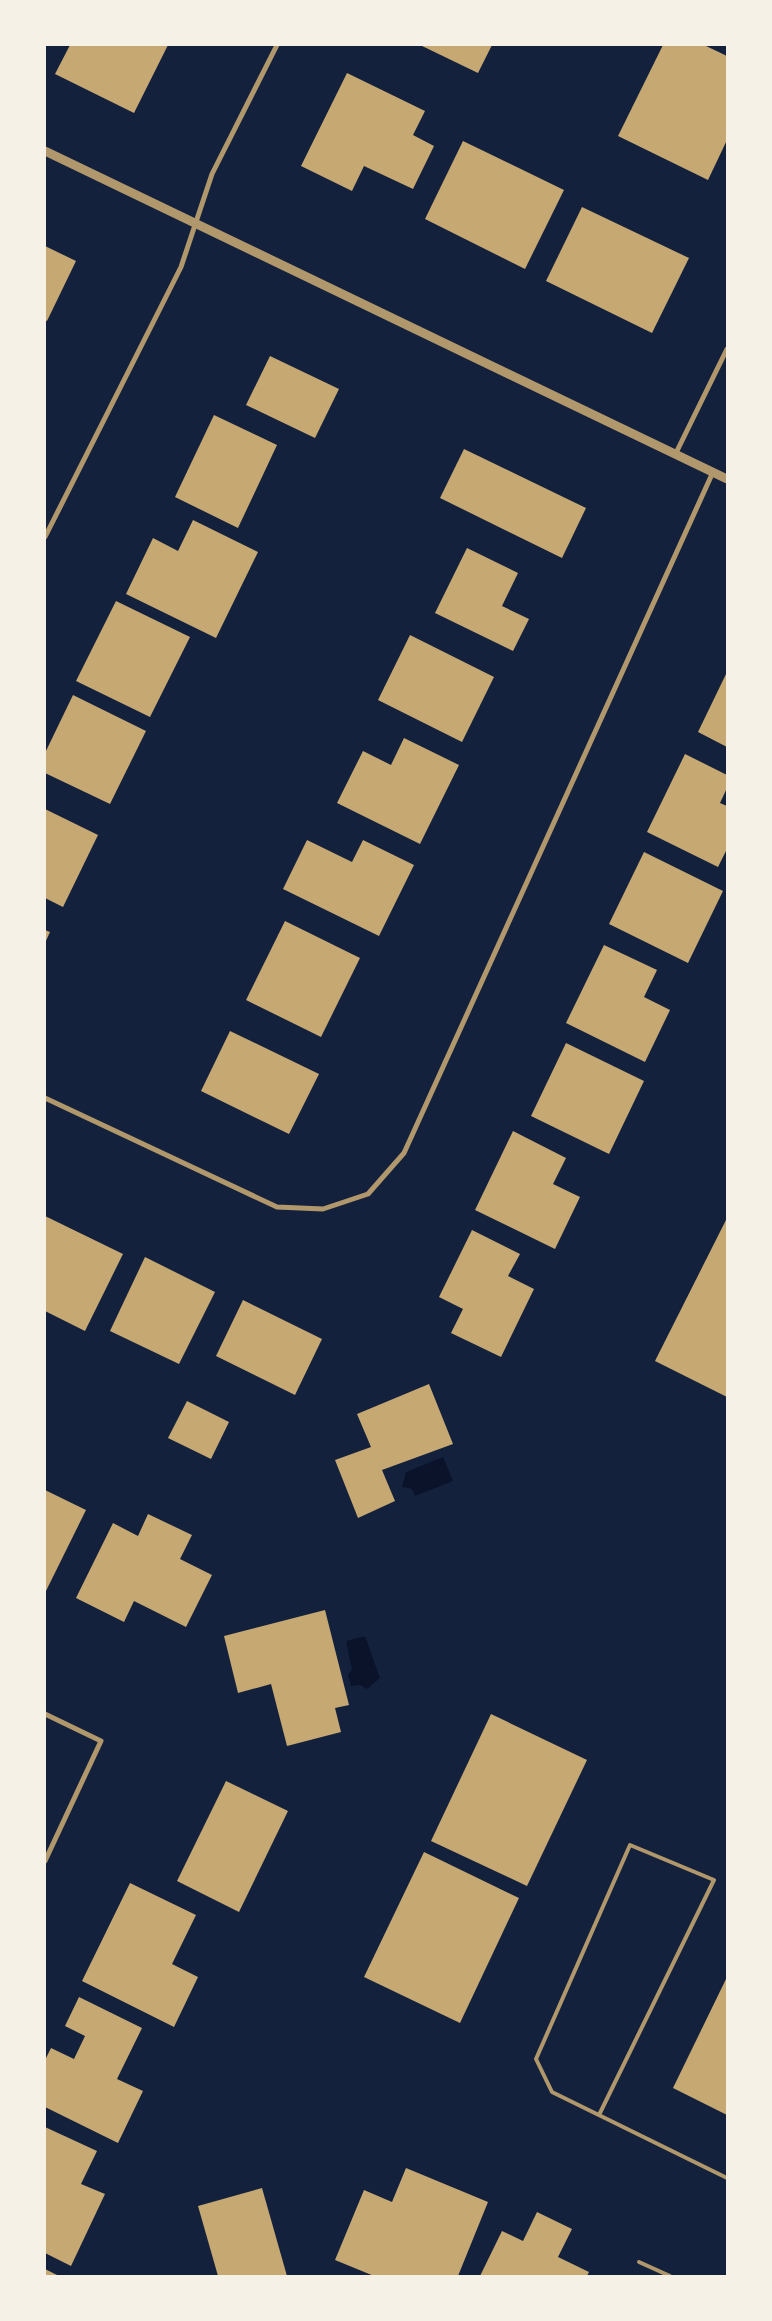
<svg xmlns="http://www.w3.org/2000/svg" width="772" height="2321" font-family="'Fira Sans Condensed',sans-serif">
<rect width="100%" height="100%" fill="#14213d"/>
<g fill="#0b132b">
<path d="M 443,1457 L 453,1481 L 415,1496 L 412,1489 L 402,1487 L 406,1472 Z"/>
<path d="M 365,1636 L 380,1678 L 367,1689 L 360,1685 L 351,1686 L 348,1675 L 352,1670 L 346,1641 Z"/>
</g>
<g fill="#c6a872">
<path d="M 70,45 L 168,45 L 134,113 L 55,74 Z"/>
<path d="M 420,45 L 492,45 L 478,73 Z"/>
<path d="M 663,45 L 704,45 L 727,56 L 727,140 L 708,180 L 618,136 Z"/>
<path d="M 347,73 L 425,111 L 413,135 L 434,146 L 413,189 L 364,166 L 352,191 L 301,166 Z"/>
<path d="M 463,141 L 564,190 L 525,269 L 425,219 Z"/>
<path d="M 582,207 L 689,258 L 652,333 L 546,281 Z"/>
<path d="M 45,246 L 76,261 L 47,321 L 45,320 Z"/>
<path d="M 270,356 L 339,389 L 315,438 L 246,405 Z"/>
<path d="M 214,415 L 277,445 L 238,528 L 175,497 Z"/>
<path d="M 464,449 L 586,508 L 562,558 L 440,498 Z"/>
<path d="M 193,520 L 258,552 L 216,638 L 126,594 L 153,538 L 178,551 Z"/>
<path d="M 467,548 L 518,573 L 502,606 L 529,619 L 513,651 L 435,613 Z"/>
<path d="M 116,601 L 190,637 L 150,717 L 76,681 Z"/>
<path d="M 410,635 L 494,677 L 462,742 L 378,700 Z"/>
<path d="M 727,672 L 727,747 L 698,732 Z"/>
<path d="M 73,695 L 146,731 L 110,804 L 45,773 L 45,753 Z"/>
<path d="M 404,738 L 459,765 L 420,844 L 337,803 L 363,751 L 391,765 Z"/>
<path d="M 685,754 L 727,775 L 727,788 L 720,803 L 727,806 L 727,849 L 718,867 L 647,832 Z"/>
<path d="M 45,809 L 98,835 L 63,907 L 45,898 Z"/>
<path d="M 307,840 L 352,862 L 363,840 L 414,865 L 379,936 L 283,889 Z"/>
<path d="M 644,852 L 723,891 L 688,963 L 609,924 Z"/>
<path d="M 285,921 L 360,958 L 321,1037 L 246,1000 Z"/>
<path d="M 45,930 L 50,932 L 45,943 Z"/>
<path d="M 604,945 L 657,970 L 644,997 L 670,1010 L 645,1062 L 566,1023 Z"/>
<path d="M 230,1031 L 319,1074 L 289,1134 L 201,1091 Z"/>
<path d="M 566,1043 L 644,1081 L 609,1154 L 531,1116 Z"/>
<path d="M 513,1131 L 566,1158 L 553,1184 L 580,1197 L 555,1249 L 475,1210 Z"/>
<path d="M 45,1216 L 123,1254 L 85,1331 L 45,1311 Z"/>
<path d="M 727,1218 L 727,1397 L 655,1361 Z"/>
<path d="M 472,1230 L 520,1254 L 508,1276 L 534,1289 L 501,1357 L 451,1333 L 463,1309 L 439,1297 Z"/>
<path d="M 145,1257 L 215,1292 L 179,1364 L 110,1331 Z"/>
<path d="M 243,1300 L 322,1339 L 295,1395 L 216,1356 Z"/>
<path d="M 429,1384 L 453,1444 L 382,1470 L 395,1501 L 358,1518 L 335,1460 L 371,1447 L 357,1414 Z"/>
<path d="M 187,1401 L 229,1422 L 211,1459 L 168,1438 Z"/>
<path d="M 45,1490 L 86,1510 L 45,1593 Z"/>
<path d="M 148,1514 L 192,1535 L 180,1559 L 212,1575 L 186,1627 L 134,1601 L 124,1622 L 76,1598 L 113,1523 L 138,1536 Z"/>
<path d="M 325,1610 L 349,1705 L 335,1708 L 341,1732 L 287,1746 L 271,1684 L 238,1693 L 224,1636 Z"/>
<path d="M 491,1714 L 587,1760 L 527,1886 L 431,1841 Z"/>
<path d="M 226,1781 L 288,1811 L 239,1912 L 177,1881 Z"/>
<path d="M 424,1852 L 519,1898 L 460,2023 L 364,1977 Z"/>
<path d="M 130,1883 L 196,1915 L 172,1964 L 198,1977 L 174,2027 L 82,1981 Z"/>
<path d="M 727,1977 L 727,2115 L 673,2088 Z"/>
<path d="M 79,1997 L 142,2028 L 117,2079 L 143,2091 L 118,2143 L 45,2107 L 45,2060 L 51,2048 L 74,2059 L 85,2036 L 65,2026 Z"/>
<path d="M 45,2127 L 97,2151 L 81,2184 L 105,2194 L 71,2266 L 45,2253 Z"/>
<path d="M 406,2168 L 488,2202 L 458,2276 L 374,2276 L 335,2260 L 364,2190 L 392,2202 Z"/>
<path d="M 262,2188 L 287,2276 L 218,2276 L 198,2206 Z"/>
<path d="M 537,2212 L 572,2229 L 558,2257 L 589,2272 L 587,2276 L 480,2276 L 502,2231 L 523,2241 Z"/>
<path d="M 45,2269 L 59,2276 L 45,2276 Z"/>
</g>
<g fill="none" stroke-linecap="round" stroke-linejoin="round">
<g stroke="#b1986c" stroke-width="4">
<path d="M 599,2115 L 714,1880 L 630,1845 L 536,2059 L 552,2092 L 727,2178"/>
<path d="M 639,2262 L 670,2276"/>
</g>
<g stroke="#b1986c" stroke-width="5">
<path d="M 675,455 L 727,349"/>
<path d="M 45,537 L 181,267 L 212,174 L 277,45"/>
<path d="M 45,1098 L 277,1207 L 323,1209 L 368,1194 L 404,1153 L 713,472"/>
<path d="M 45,1714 L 101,1741 L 45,1861"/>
</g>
<path stroke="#b1986c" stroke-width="9" d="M 45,151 L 727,479"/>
</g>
<rect width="772" height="2321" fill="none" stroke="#f6f1e7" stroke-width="92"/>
</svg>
